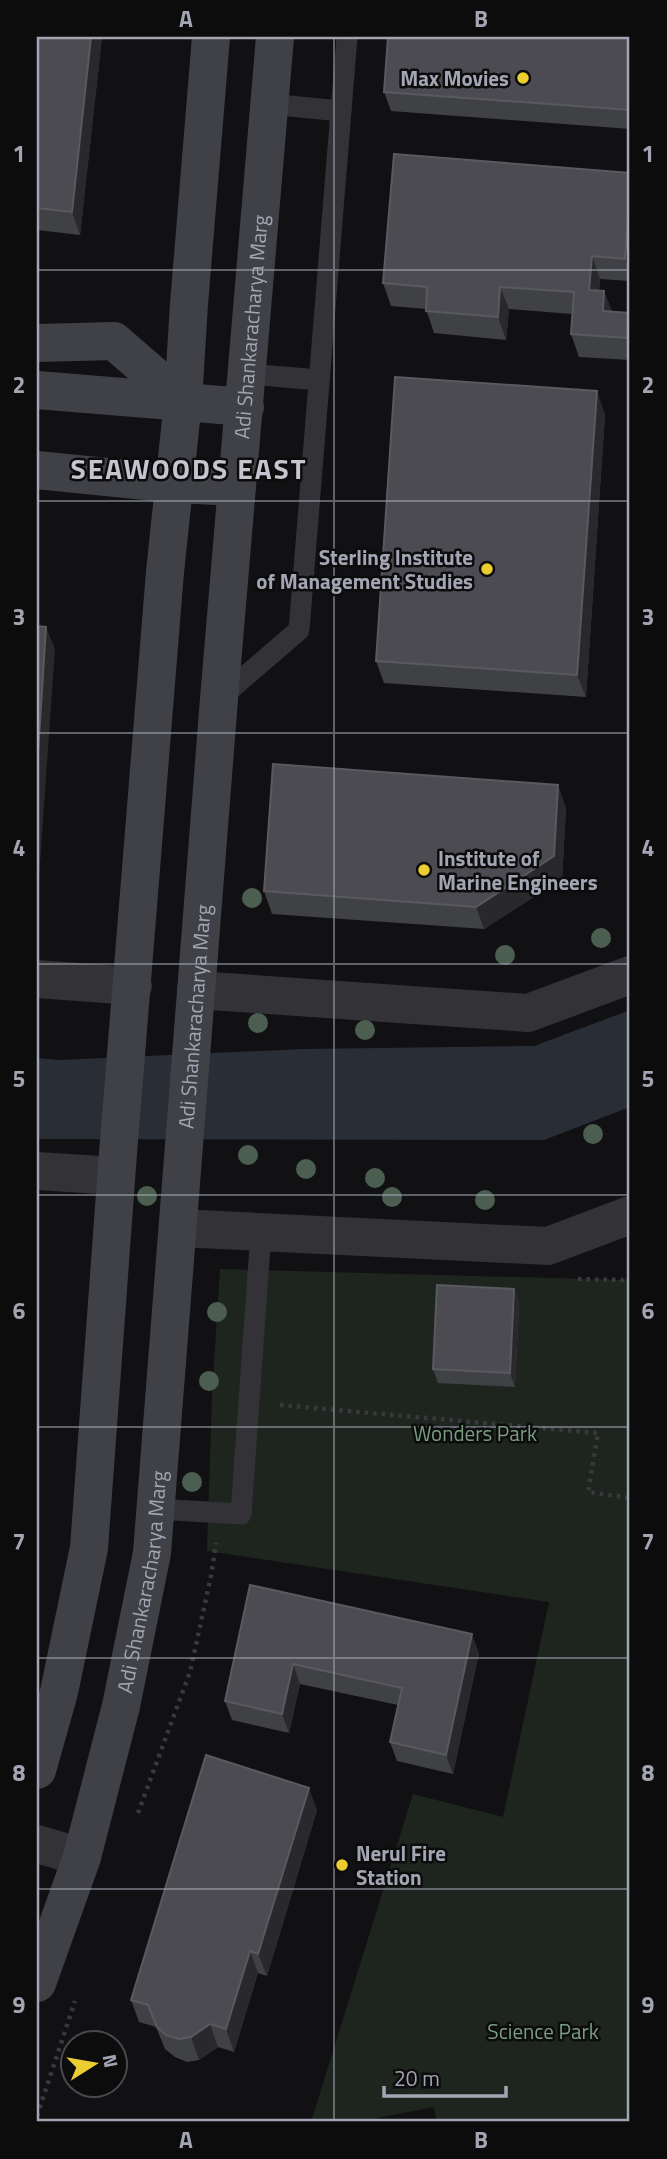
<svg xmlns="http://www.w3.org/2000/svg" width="667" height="2159" font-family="'Titillium Web',sans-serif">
<rect width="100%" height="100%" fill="#111113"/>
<path fill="#1e251f" d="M 220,1269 L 623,1280 L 630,1277 L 630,2122 L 437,2122 L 434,2107 L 356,2122 L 311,2122 L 413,1794 L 503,1817 L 549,1602 L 207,1551 L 212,1396 Z"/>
<path fill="#282d36" d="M 630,1010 L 630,1107 L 544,1140 L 37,1139 L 37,1058 L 59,1060 L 303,1049 L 534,1046 Z"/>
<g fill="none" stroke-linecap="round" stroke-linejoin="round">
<g stroke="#38393e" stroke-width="4.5" stroke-dasharray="3.5 5" stroke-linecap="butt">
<path d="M 578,1279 L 623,1280 L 630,1277"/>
<path d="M 280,1405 L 598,1433 L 588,1492 L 630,1498"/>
<path d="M 138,1813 L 190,1672 L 211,1576 L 216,1543"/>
<path d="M 37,2116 L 75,2001"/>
</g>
<g stroke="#323237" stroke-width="21">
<path d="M 269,104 L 341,111"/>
<path d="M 247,374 L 319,380"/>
<path d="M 219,699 L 299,630 L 347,37"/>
<path d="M 156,1509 L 241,1514 L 261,1232"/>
</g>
<g stroke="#323237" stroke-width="38">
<path d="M 37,979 L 133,986"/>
<path d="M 196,990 L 528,1013 L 630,975"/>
<path d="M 37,1171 L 116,1176"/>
<path d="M 178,1228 L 548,1246 L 630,1215"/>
<path d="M 37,1844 L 82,1857"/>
</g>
<g stroke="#404147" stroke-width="38">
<path d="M 37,343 L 114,341 L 183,401"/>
<path d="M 37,390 L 245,407"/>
<path d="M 37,470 L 176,484 L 237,487"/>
<path d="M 37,1770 L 59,1692 L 89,1548 L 118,1153 L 165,572 L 183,401 L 189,304 L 211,37"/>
<path id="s1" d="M 37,1983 L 82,1857 L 121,1706 L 152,1553 L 219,699 L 275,37"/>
</g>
</g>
<g fill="#4b5e50">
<circle cx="252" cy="898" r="10"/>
<circle cx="601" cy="938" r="10"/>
<circle cx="505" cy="955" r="10"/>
<circle cx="258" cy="1023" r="10"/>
<circle cx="365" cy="1030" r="10"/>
<circle cx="593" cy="1134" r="10"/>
<circle cx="248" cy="1155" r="10"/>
<circle cx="306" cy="1169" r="10"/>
<circle cx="375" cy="1178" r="10"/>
<circle cx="147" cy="1196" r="10"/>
<circle cx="392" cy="1197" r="10"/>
<circle cx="485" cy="1200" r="10"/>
<circle cx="217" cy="1312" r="10"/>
<circle cx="209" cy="1381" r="10"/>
<circle cx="192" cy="1482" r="10"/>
</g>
<g fill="#404145">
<path d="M 37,37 L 102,37 L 80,235 L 37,230 Z"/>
<path d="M 630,37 L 630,129 L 391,111 L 384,92 Z"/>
<path d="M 630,173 L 630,281 L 600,279 L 599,290 L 604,291 L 612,312 L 630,316 L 630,360 L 579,357 L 571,334 L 572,314 L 509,309 L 506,340 L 434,333 L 426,309 L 391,306 L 383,283 Z"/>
<path d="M 605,414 L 586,697 L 384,683 L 376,661 Z"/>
<path d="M 566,808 L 562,879 L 484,929 L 272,914 L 264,891 Z"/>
<path d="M 514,1289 L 519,1304 L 515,1387 L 438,1383 L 433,1369 Z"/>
<path d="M 250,1585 L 479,1653 L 453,1774 L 397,1761 L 390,1742 L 398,1705 L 300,1684 L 289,1733 L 232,1720 L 225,1701 Z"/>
<path d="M 317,1810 L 267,1976 L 258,1973 L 234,2052 L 218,2047 L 199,2060 L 187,2062 L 175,2057 L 165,2049 L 156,2027 L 139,2022 L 131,2000 Z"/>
</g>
<g fill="#29292c">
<path d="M 91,37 L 102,37 L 80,235 L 72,212 Z"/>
<path d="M 630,189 L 630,274 L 625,259 Z"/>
<path d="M 592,256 L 600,279 L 597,312 L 589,290 Z"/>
<path d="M 500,287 L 509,309 L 506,340 L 498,317 Z"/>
<path d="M 604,291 L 612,313 L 603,311 Z"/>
<path d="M 629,313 L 630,316 L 630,347 L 627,338 Z"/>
<path d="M 597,391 L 605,414 L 586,697 L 577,675 Z"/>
<path d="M 46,627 L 55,649 L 38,892 L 37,889 L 37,769 Z"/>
<path d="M 558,785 L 566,808 L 562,879 L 484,929 L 476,907 Z"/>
<path d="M 514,1289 L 519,1304 L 515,1387 L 510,1373 Z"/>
<path d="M 472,1634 L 479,1653 L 453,1774 L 446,1755 Z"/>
<path d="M 293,1664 L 300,1684 L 289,1733 L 282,1714 Z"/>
<path d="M 309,1788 L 317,1810 L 267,1976 L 258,1954 Z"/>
<path d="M 250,1951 L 258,1973 L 234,2052 L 226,2029 Z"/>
<path d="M 210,2024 L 218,2047 L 199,2060 L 191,2037 Z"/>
</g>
<g fill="#4b4b51" stroke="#595960" stroke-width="2">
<path d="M 37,37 L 91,37 L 72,212 L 37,208 Z"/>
<path d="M 388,37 L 630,37 L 630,110 L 384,92 Z"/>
<path d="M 394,154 L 630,173 L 630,189 L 625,259 L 592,256 L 589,290 L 604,291 L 603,311 L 629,313 L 627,338 L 571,334 L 574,292 L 500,287 L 498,317 L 426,311 L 427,287 L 383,283 Z"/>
<path d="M 395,377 L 597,391 L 577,675 L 376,661 Z"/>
<path d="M 37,626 L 46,627 L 37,769 Z"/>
<path d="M 273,764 L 558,785 L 554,856 L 476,907 L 264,891 Z"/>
<path d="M 437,1285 L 514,1289 L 510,1373 L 433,1369 Z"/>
<path d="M 250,1585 L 472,1634 L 446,1755 L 390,1742 L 402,1688 L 293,1664 L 282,1714 L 225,1701 Z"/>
<path d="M 206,1755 L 309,1788 L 258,1954 L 250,1951 L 226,2029 L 210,2024 L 191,2037 L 179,2039 L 166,2035 L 157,2027 L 148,2005 L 131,2000 Z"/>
<path d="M 409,2120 L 410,2122 L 395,2122 Z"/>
</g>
<path fill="none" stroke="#a3a5b3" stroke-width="2" stroke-opacity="0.55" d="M 334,37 L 334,2122M 37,270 L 630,270M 37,501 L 630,501M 37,733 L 630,733M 37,964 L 630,964M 37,1195 L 630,1195M 37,1427 L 630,1427M 37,1658 L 630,1658M 37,1889 L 630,1889"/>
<g fill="#ebcc31" stroke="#0c0c0d" stroke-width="2.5">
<circle cx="523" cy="78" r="7"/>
<circle cx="487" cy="569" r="7"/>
<circle cx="424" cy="870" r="7"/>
<circle cx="342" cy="1865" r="7"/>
</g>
<g text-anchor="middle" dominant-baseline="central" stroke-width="5" stroke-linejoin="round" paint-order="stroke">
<g font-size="21" font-weight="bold" fill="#a3a5b3" stroke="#0c0c0d" text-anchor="end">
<text x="509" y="78">Max Movies</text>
<text x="473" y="557">Sterling Institute<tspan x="473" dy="24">of Management Studies</tspan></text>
<text x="438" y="858" text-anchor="start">Institute of<tspan x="438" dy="24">Marine Engineers</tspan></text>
<text x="356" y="1853" text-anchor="start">Nerul Fire<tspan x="356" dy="24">Station</tspan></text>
</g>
<g font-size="21" fill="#a3a5b3" stroke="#0c0c0d">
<text stroke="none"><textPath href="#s1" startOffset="1676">Adi Shankaracharya Marg</textPath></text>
<text stroke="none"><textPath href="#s1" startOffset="984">Adi Shankaracharya Marg</textPath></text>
<text stroke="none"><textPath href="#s1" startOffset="416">Adi Shankaracharya Marg</textPath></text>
</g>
<g font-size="21" fill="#7a9d82" stroke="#0c0c0d">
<text x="475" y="1433">Wonders Park</text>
<text x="543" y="2031">Science Park</text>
</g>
<g font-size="28" font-weight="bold" letter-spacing="2" fill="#c4c5cf" stroke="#0c0c0d">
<text x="189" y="468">SEAWOODS EAST</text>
</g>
</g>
<rect width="667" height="2159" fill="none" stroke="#0c0c0d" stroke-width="77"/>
<g transform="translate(94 2064) rotate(79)"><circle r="33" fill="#0c0c0d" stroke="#48494f" stroke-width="2"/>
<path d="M0-5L12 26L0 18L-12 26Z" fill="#ebcc31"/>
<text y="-10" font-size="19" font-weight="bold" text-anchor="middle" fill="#a3a5b3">N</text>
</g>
<path d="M384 2086v10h122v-10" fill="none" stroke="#a3a5b3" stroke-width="3.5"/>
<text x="394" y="2086" font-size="21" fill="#a3a5b3" stroke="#0c0c0d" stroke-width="5" paint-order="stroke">20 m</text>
<rect x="38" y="38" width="590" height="2082" fill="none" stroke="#a3a5b3" stroke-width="2.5"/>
<g font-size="23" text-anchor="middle" font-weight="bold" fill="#a3a5b3">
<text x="186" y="27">A</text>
<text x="481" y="27">B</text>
<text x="19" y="162">1</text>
<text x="648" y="162">1</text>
<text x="19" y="393">2</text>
<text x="648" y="393">2</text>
<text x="19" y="625">3</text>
<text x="648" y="625">3</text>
<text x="19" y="856">4</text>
<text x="648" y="856">4</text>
<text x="19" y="1087">5</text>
<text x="648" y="1087">5</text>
<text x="19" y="1319">6</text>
<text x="648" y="1319">6</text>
<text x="19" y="1550">7</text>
<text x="648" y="1550">7</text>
<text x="19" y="1781">8</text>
<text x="648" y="1781">8</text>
<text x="19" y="2013">9</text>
<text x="648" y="2013">9</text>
<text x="186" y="2148">A</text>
<text x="481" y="2148">B</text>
</g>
</svg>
